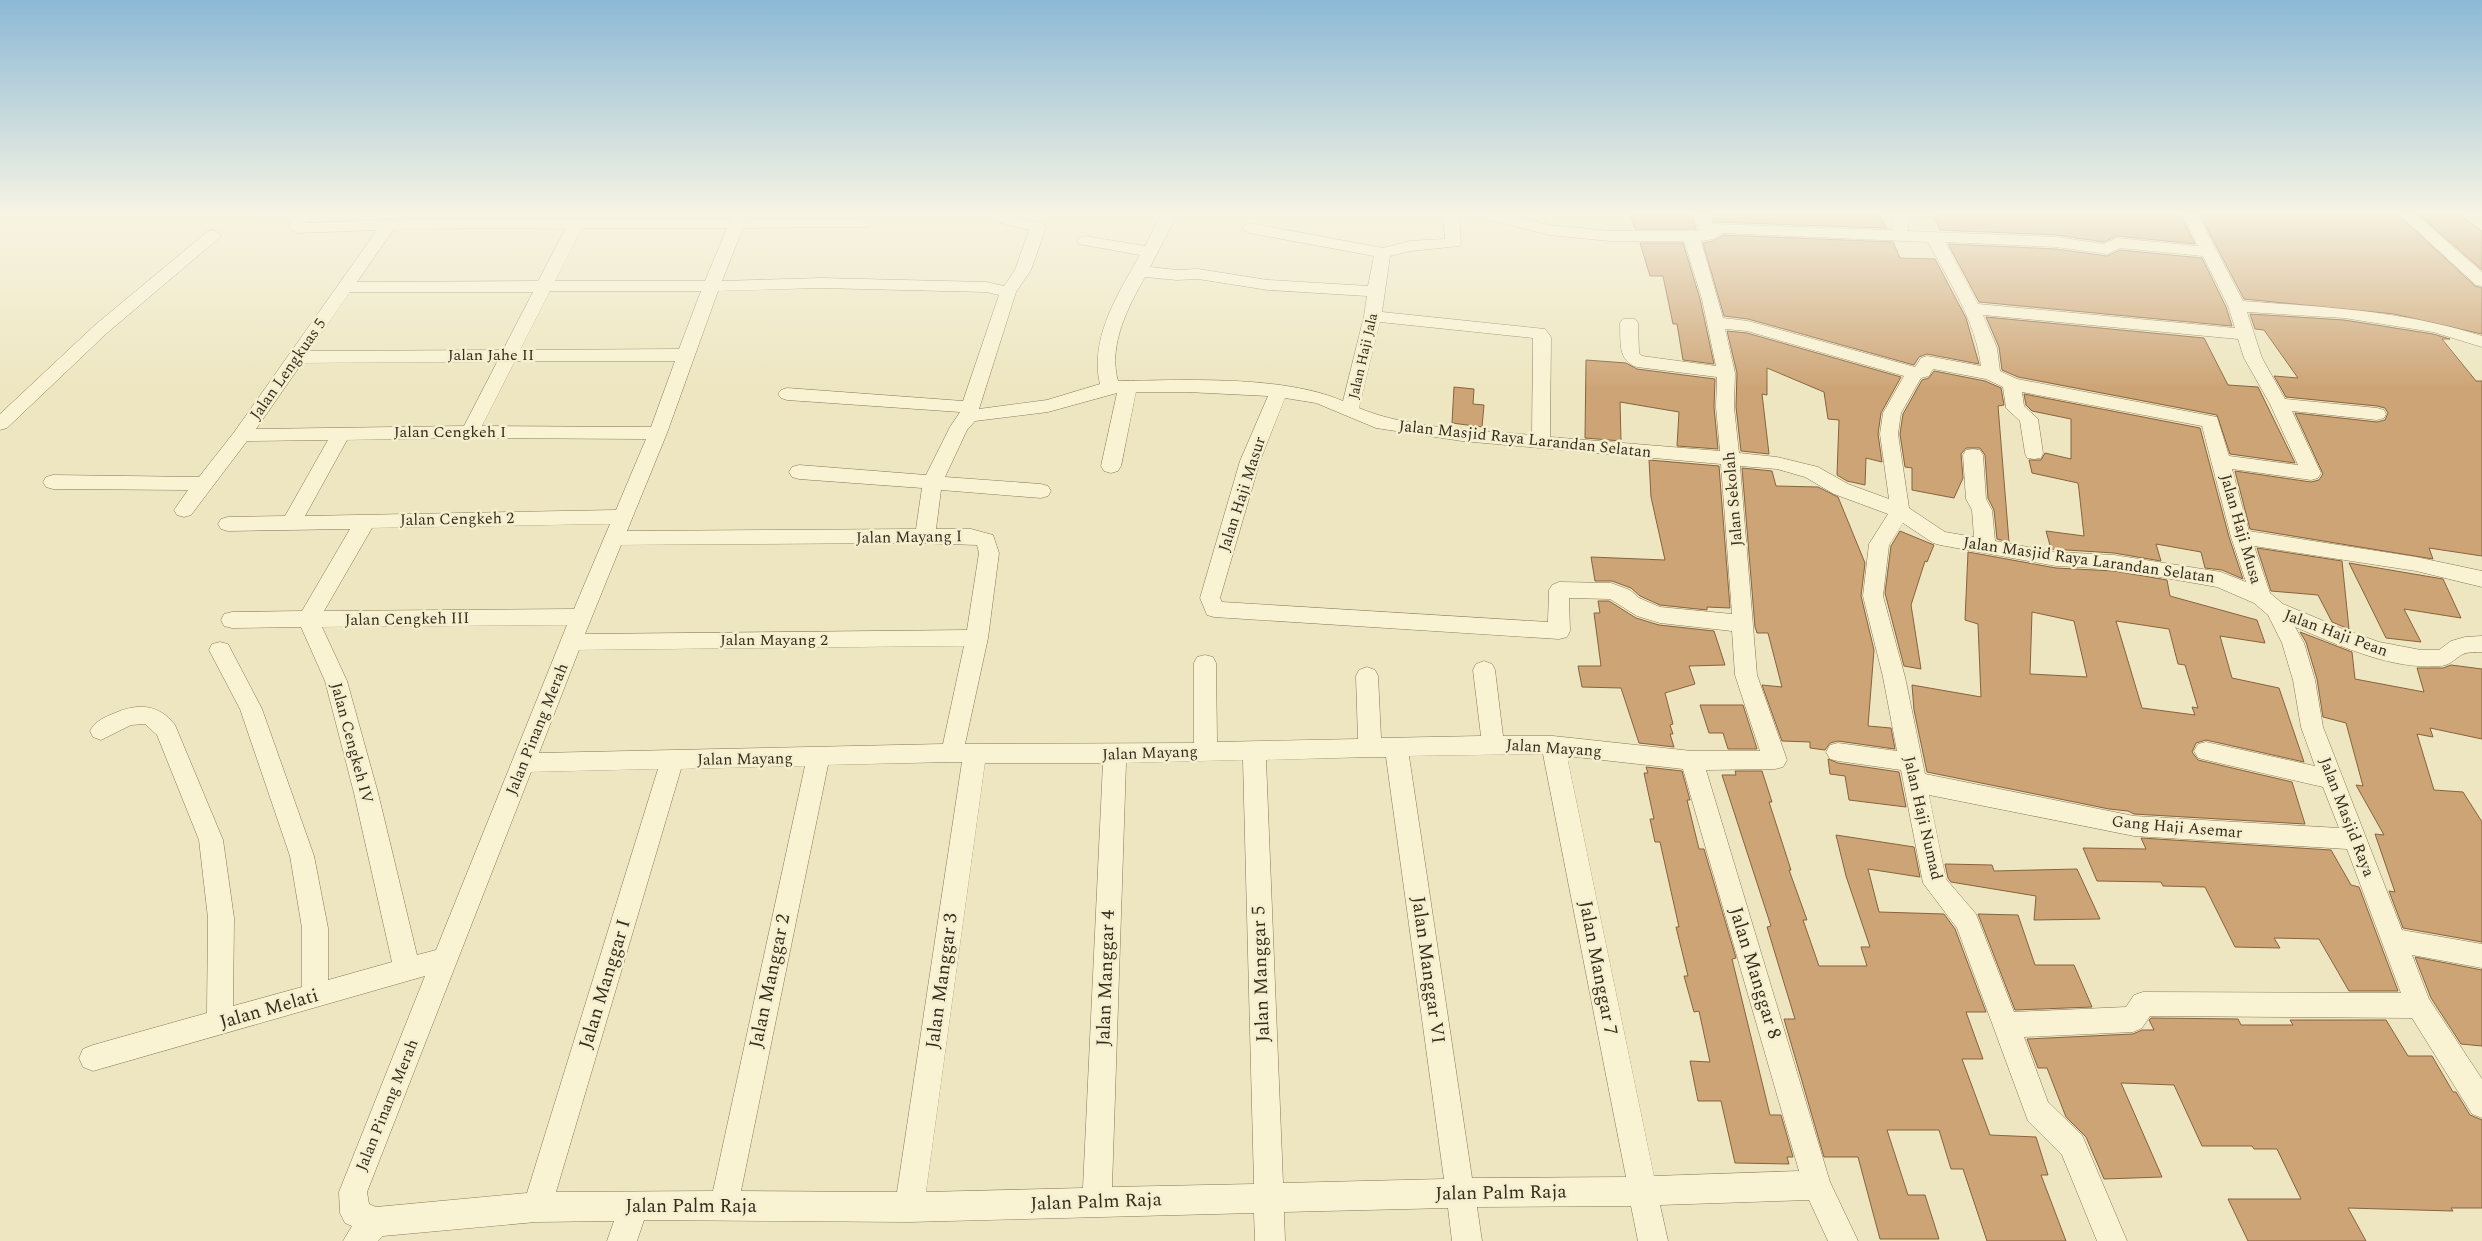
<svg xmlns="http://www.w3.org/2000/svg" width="2482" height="1241" font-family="Spectral,serif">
<rect width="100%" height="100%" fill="#eee6c0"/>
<g fill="#cda476" stroke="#87633e" fill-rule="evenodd">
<path d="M 1630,215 L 1692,215 L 1696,229 L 1635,229 Z"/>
<path d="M 1712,215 L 1880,215 L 1886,228 L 1714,222 Z"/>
<path d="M 1933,215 L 2180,215 L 2195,244 L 2117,236 L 2104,242 L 2056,235 L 1940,230 Z"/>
<path d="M 2200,215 L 2398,215 L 2475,286 L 2482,288 L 2482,334 L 2394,314 L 2244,299 Z"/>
<path d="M 2419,215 L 2460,215 L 2482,231 L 2482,270 Z"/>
<path d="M 1722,235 L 1893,242 L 1900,258 L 1935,259 L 1966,318 L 1979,364 L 1927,354 L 1919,357 L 1914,365 L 1748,319 L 1724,316 L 1703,243 L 1714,241 Z"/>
<path d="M 1640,243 L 1683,243 L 1700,299 L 1714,364 L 1683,360 L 1677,324 L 1673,324 L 1663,276 L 1650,276 Z"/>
<path d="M 1948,244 L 2056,249 L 2107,256 L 2120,250 L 2202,258 L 2226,307 L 2232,326 L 1979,302 Z"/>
<path d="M 2250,314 L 2344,320 L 2433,334 L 2450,339 L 2442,339 L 2476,381 L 2482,381 L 2482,556 L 2429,548 L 2433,559 L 2250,529 L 2235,471 L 2311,482 L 2319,480 L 2323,474 L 2295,413 L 2377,422 L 2385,420 L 2388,413 L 2385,408 L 2377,406 L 2286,397 L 2274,376 L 2298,378 L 2264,330 L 2255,329 Z"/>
<path d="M 1986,317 L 2204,338 L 2228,385 L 2258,387 L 2295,463 L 2230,454 L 2217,415 L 2018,377 L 2002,370 L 1999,347 Z"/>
<path d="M 1727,331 L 1747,333 L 1901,377 L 1881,413 L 1878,434 L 1882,462 L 1866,458 L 1865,485 L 1847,481 L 1837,475 L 1839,420 L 1828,419 L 1824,392 L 1767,368 L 1767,395 L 1762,394 L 1769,454 L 1741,451 L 1736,407 L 1737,373 Z"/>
<path d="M 1586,360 L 1626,363 L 1637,369 L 1715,379 L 1714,407 L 1718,449 L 1677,446 L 1679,412 L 1620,402 L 1621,441 L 1585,438 Z"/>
<path d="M 1934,371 L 1985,381 L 2001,388 L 2004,405 L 1998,406 L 2009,542 L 1997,539 L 1994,510 L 1988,498 L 1985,455 L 1980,448 L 1966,448 L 1961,454 L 1963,478 L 1954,498 L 1912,490 L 1912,468 L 1905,467 L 1900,434 L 1903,414 L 1922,380 L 1929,378 Z"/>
<path d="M 1454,387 L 1474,389 L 1473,404 L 1484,405 L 1482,427 L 1452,423 Z"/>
<path d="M 2024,394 L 2200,428 L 2229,537 L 2243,579 L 2222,570 L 2205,568 L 2201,552 L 2156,544 L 2161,561 L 2114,553 L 2051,549 L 2046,531 L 2084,536 L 2079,490 L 2078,483 L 2032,473 L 2029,460 L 2041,460 L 2045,453 L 2071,459 L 2071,419 L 2032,411 L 2026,405 Z"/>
<path d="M 1649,460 L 1719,466 L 1730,608 L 1707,607 L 1707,610 L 1660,605 L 1640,596 L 1631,588 L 1612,581 L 1595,581 L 1591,557 L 1665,560 L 1651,497 Z"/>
<path d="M 1742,468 L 1772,471 L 1776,486 L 1818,487 L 1838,497 L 1865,563 L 1861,596 L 1874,650 L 1868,726 L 1891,728 L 1895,749 L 1838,741 L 1830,743 L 1825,750 L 1810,748 L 1810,742 L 1782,741 L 1762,685 L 1782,687 L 1768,633 L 1757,633 L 1755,627 Z"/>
<path d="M 1900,531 L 1934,545 L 1927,562 L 1925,561 L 1911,605 L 1921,669 L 1904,666 L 1885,593 L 1891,546 Z"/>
<path d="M 2257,548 L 2342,561 L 2349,629 L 2332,622 L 2318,595 L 2271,591 Z"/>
<path d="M 1968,552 L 2056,568 L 2114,571 L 2167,580 L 2170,596 L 2257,620 L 2265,643 L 2220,636 L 2232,678 L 2279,688 L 2304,762 L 2206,740 L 2196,743 L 2192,752 L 2198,760 L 2292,782 L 2305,824 L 2134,814 L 2128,811 L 2109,809 L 1927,772 L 1914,710 L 1912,685 L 1981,697 L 1978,624 L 1965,620 ZM 2032,612 L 2074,621 L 2087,677 L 2030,674 ZM 2116,621 L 2169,629 L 2178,664 L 2185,665 L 2198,708 L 2192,707 L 2195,715 L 2142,708 Z"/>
<path d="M 2349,563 L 2443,579 L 2461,618 L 2404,609 L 2421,642 L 2386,638 Z"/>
<path d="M 1598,601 L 1609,601 L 1636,618 L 1659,625 L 1714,631 L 1725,665 L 1689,666 L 1695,684 L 1665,693 L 1673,724 L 1670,725 L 1673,734 L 1670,734 L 1674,747 L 1639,743 L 1621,688 L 1582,687 L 1578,666 L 1601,666 L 1594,613 L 1600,613 Z"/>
<path d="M 2300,632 L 2352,652 L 2355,679 L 2424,692 L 2417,668 L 2443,668 L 2451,665 L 2482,669 L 2482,739 L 2430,728 L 2433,737 L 2417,734 L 2434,790 L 2463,792 L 2482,822 L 2482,942 L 2403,928 L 2389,891 L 2395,892 L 2375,834 L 2384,835 L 2356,785 L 2363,786 L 2346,723 L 2323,717 L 2317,679 L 2306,642 Z"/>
<path d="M 1700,705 L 1743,705 L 1757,749 L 1728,749 L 1723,733 L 1709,733 Z"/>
<path d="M 1828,759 L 1838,763 L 1899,772 L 1906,807 L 1849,800 L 1845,776 L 1830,774 Z"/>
<path d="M 1646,767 L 1682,771 L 1690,800 L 1687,800 L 1699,849 L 1704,849 L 1736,958 L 1732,959 L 1770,1115 L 1781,1115 L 1793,1157 L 1787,1157 L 1789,1164 L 1735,1163 L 1721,1101 L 1698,1101 L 1690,1061 L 1710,1062 L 1699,1011 L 1694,1012 L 1684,976 L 1688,976 L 1676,927 L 1679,927 L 1660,842 L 1655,842 L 1650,819 L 1654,819 L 1644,773 L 1648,773 Z"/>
<path d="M 1735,771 L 1762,771 L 1772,802 L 1769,802 L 1791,870 L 1789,870 L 1807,920 L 1803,920 L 1819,966 L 1867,966 L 1861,947 L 1870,947 L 1846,876 L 1836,835 L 1914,847 L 1920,877 L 1868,869 L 1879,912 L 1944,914 L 1955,929 L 1986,1012 L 1966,1012 L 1983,1059 L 1962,1059 L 1990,1135 L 2036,1137 L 2048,1175 L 2041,1175 L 2066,1241 L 1987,1241 L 1963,1169 L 1951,1169 L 1939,1130 L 1887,1130 L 1908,1195 L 1925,1195 L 1939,1239 L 1880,1239 L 1858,1157 L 1824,1157 L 1784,1019 L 1795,1019 L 1767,927 L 1771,926 L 1722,775 L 1736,775 Z"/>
<path d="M 2141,838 L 2331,850 L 2351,885 L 2359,887 L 2398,991 L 2349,991 L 2319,939 L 2274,938 L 2280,948 L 2235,947 L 2205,887 L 2163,886 L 2161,882 L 2097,881 L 2083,848 L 2146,849 Z"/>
<path d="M 1945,864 L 1992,865 L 1994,871 L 2077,869 L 2100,919 L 2034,920 L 2036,896 L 1951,882 L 1948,878 Z"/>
<path d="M 1978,914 L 2018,915 L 2035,965 L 2074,965 L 2092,1007 L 2015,1010 Z"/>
<path d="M 2415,957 L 2482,970 L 2482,1046 L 2461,1044 L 2431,998 Z"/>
<path d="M 2151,1018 L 2238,1019 L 2241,1025 L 2293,1025 L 2290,1020 L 2386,1020 L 2408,1056 L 2432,1056 L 2453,1092 L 2456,1092 L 2470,1115 L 2482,1120 L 2482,1208 L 2451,1208 L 2453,1211 L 2348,1208 L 2366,1241 L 2248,1241 L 2228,1199 L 2301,1199 L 2277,1149 L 2254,1149 L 2252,1146 L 2202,1146 L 2174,1085 L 2121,1083 L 2162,1177 L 2104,1179 L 2086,1137 L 2066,1117 L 2047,1068 L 2038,1068 L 2027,1039 L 2133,1034 L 2142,1030 L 2154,1030 L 2149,1020 Z"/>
</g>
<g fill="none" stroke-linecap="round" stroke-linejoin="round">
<g stroke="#877758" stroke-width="1">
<g id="street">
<path d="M 296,215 L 313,215 L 306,223 L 407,219 L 731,219 L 732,215 L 748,215 L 746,219 L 862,219 L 868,221 L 870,224 L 868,227 L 743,228 L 722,281 L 820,278 L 986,282 L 1004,286 L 1015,270 L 1029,230 L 993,221 L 991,218 L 993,215 L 1009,215 L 1044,224 L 1046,227 L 1031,270 L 1016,292 L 979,409 L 1047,400 L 1100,384 C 1089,338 1119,292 1140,255 L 1079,244 L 1077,241 L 1079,238 L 1085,236 L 1145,246 L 1161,215 L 1177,215 L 1150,267 L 1177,270 L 1198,269 L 1268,280 L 1368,286 L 1374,256 L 1249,233 L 1241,228 L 1249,223 L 1383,248 L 1410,241 L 1445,239 L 1443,215 L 1459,215 L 1461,243 L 1459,246 L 1410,251 L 1390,256 L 1382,312 L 1545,329 L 1551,337 L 1550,437 L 1720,451 L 1716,407 L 1717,377 L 1637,367 C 1617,361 1621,340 1620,323 L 1623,319 L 1635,319 L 1638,323 L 1639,353 L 1642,356 L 1716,366 L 1702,299 L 1684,241 L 1610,241 L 1550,235 L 1483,218 L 1481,215 L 1507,215 L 1550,225 L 1610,231 L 1699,231 L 1694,215 L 1710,215 L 1713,224 L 1892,230 L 1893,215 L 1909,215 L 1908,231 L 2056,237 L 2104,244 L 2117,238 L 2198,246 L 2182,215 L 2198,215 L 2243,301 C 2325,307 2403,311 2482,336 L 2482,347 L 2433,332 L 2344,318 L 2247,312 L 2262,358 L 2285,399 L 2377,408 L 2384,410 L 2386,414 L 2384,418 L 2377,420 L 2292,411 L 2321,473 L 2318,478 L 2311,480 L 2232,469 L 2249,531 L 2416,557 L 2482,571 L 2482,587 L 2416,571 L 2254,546 L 2270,593 L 2283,604 L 2343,629 L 2379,642 L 2421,650 L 2439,650 L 2451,641 L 2465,637 L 2482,636 L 2482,652 C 2476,652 2468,652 2463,654 C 2454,659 2450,666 2439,666 C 2390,670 2339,645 2295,627 L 2304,643 L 2315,680 L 2323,727 L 2402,930 L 2482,944 L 2482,968 L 2412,955 L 2429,999 L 2482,1079 L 2482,1118 L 2472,1114 L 2412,1018 L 2150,1016 L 2142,1028 L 2133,1032 L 2024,1037 L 2048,1102 L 2082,1135 L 2127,1241 L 2097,1241 L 2062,1155 L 2028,1121 L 1957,928 L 1923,883 L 1901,770 L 1838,761 L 1830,759 L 1826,752 L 1830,745 L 1838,743 L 1897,751 L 1883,677 L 1863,596 L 1869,544 L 1888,514 L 1834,494 L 1805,477 L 1777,469 L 1740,466 L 1757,675 L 1787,760 L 1783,767 L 1775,769 L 1706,770 L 1830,1182 L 1858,1241 L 1828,1241 L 1809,1200 L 1660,1205 L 1668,1241 L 1638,1241 L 1631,1206 L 1477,1207 L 1482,1241 L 1452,1241 L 1448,1208 L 1284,1212 L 1285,1241 L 1255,1241 L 1254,1213 L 909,1222 L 644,1220 L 637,1241 L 607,1241 L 614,1221 L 536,1222 L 383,1236 L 378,1241 L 343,1241 L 352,1226 L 345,1223 L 340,1213 L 339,1192 L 425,976 L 93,1071 L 83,1067 L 79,1058 L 83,1049 L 93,1045 L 207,1013 L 208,918 L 199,840 L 157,735 L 145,724 L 131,725 L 101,740 L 93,737 L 90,731 C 95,721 105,717 115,713 C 138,703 159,704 175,725 L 223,840 L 234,918 L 233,1006 L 302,987 L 302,928 L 290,856 L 240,709 L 209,650 L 212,644 L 220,642 L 228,644 L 262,709 L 314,856 L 328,928 L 328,980 L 392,962 L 354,793 L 325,681 L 301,627 L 232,628 L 224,626 L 221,620 L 224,614 L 232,612 L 302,611 L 350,529 L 228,531 L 221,529 L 218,524 L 221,519 L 228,517 L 285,516 L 328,440 L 247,441 L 191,515 L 184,517 L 177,515 L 174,510 L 188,490 L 53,489 L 46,487 L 43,482 L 46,477 L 53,475 L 199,477 L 235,431 L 377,230 L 297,233 L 289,228 L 290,222 ZM 566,228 L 538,281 L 357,282 L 394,229 ZM 582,228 L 727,228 L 705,281 L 555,281 ZM 1721,233 L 1928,242 C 1949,281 1976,322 1981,366 L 1927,356 L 1921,358 L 1915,367 L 1748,321 L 1723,318 L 1701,241 L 1714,239 ZM 1945,242 L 2056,247 L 2107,254 L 2120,248 L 2203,256 L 2228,306 L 2235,328 L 1978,304 ZM 1145,277 L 1177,280 L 1198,279 L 1268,290 L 1367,296 L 1364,316 L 1343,401 C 1283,375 1183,380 1118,381 C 1108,345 1128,307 1145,277 ZM 820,288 L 986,292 L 999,295 L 963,401 L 787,388 L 781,390 L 778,394 L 781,398 L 787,400 L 960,412 L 950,427 L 926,475 L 799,465 L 792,467 L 789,472 L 792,477 L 799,479 L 922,488 L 916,529 L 627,531 L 667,433 L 718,291 ZM 550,291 L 701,291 L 679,349 L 520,350 ZM 350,292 L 533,292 L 503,350 L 309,351 ZM 1983,315 L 2238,339 L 2244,358 L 2270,404 L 2298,465 L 2229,456 L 2217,417 L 2017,379 L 2000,371 L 1997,348 ZM 1380,322 L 1533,338 L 1532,435 C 1478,430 1408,429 1359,408 ZM 1725,329 L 1747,331 L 1904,376 L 1883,413 L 1880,434 L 1889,499 L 1848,484 L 1818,467 L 1777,457 L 1739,453 L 1734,407 L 1735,373 ZM 515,361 L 675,361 L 651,427 L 482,426 ZM 497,362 L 464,426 L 256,429 L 302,363 ZM 1933,369 L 1986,379 L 2003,387 L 2006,408 L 2020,421 L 2025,453 L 2027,458 L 2034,459 L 2041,458 L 2043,453 L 2038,419 L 2024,406 L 2022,392 L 2202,426 L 2231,537 L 2246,582 L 2221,572 L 2114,555 L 2056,552 L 1995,541 L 1992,510 L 1986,499 L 1983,455 L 1980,450 L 1973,449 L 1966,450 L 1963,455 L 1966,499 L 1972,510 L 1974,537 L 1945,532 L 1909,508 L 1898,434 L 1901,413 L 1921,378 L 1929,376 ZM 1136,392 L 1187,392 L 1268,396 L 1240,461 L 1200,598 L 1207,615 L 1214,617 L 1559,639 L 1567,637 L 1570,631 L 1569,598 L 1610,599 L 1637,616 L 1660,623 L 1732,631 L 1735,675 L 1760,751 L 1692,751 L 1553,736 L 1503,736 L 1495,670 L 1492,664 L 1484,661 L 1476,664 L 1473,670 L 1481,736 L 1381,738 L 1378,676 L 1375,670 L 1367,667 L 1359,670 L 1356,676 L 1358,739 L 1217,742 L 1216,663 L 1213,657 L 1205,655 L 1197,657 L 1194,663 L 1194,743 L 965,744 L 988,638 L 999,553 L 993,535 L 971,529 L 936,529 L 941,490 L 1041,498 L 1048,496 L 1051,491 L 1048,486 L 1041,484 L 945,477 L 967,430 L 975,421 L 1048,412 L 1117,393 L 1101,466 L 1104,471 L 1111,473 L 1118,471 L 1121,466 ZM 1285,398 L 1316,403 L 1376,428 L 1462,441 L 1721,464 L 1732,614 L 1660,607 L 1639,598 L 1630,590 L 1611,583 L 1559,582 L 1552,585 L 1549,590 L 1548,622 L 1222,602 L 1220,598 L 1260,461 ZM 470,438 L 646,439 L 616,510 L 305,516 L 347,440 ZM 1903,523 L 1933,543 L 1940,545 L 2056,566 L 2114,569 L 2217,587 L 2254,603 L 2268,615 L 2282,643 L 2293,680 L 2301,727 L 2315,766 L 2206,742 L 2198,744 L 2194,751 L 2198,758 L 2206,760 L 2323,787 L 2339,828 L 2134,816 L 1925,774 L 1905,677 L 1883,596 L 1889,545 ZM 610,524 L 574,609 L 324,611 L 372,528 ZM 919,543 L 977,545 L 979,553 L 967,630 L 585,634 L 621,545 ZM 567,625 L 436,950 L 417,955 L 378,793 L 347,681 L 322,627 ZM 964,646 L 943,744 L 539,753 L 579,650 ZM 1543,754 L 1626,1177 L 1472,1178 L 1409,756 ZM 1567,756 L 1683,769 L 1799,1171 L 1654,1176 ZM 1370,757 L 1386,757 L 1444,1179 L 1283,1183 L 1266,760 ZM 1243,760 L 1254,1184 L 1112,1187 L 1126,763 ZM 952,762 L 962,762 L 897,1192 L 741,1191 L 828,765 ZM 985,763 L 1103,763 L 1083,1188 L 926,1192 ZM 805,766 L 713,1191 L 556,1192 L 681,769 ZM 658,769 L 527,1193 L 376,1207 L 369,1204 L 367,1192 L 531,772 ZM 1929,795 L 2134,836 L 2347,849 L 2401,993 L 2143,992 L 2134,995 L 2126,1007 L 2014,1012 L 1976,914 L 1946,879 Z"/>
<path d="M 2400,215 L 2417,215 L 2482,272 L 2482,286 L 2476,285 Z"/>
<path d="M 213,230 L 221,235 L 219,238 L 107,333 L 7,428 L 0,430 L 0,414 L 95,325 L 207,232 Z"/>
</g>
</g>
<use href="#street" fill="#f9f2d3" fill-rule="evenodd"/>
</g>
<linearGradient id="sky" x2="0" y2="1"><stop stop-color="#8cb9d6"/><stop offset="0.55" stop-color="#f7f4e3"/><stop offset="1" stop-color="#f7f4e3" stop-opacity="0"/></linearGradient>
<rect width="2482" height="388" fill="url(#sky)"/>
<g text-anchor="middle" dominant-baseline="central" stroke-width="5" stroke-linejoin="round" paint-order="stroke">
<g font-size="14" fill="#372c1d" stroke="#f5efd0">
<text transform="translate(1363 356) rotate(-77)">Jalan Haji Jala</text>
</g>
<g font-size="16" fill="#372c1d" stroke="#f5efd0">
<text x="491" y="355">Jalan Jahe II</text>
<text transform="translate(288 369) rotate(-55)">Jalan Lengkuas 5</text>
<text x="450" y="432">Jalan Cengkeh I</text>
<text transform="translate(1525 439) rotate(6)">Jalan Masjid Raya Larandan Selatan</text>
<text transform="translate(1242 494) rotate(-72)">Jalan Haji Masur</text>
<text transform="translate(1733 499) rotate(-95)">Jalan Sekolah</text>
<text transform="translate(457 519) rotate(-1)">Jalan Cengkeh 2</text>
<text transform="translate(2241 529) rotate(74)">Jalan Haji Musa</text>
<text transform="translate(909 537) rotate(-1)">Jalan Mayang I</text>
<text transform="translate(2089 560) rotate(8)">Jalan Masjid Raya Larandan Selatan</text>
<text transform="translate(407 619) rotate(-1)">Jalan Cengkeh III</text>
<text transform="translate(2336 633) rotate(20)">Jalan Haji Pean</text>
<text x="774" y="640">Jalan Mayang 2</text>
<text transform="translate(537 729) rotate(-68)">Jalan Pinang Merah</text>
<text transform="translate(352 743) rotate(75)">Jalan Cengkeh IV</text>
<text transform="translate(1554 748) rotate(4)">Jalan Mayang</text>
<text transform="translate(1150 753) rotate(-2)">Jalan Mayang</text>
<text transform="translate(745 759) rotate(-1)">Jalan Mayang</text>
<text transform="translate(2347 817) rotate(69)">Jalan Masjid Raya</text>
<text transform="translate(1923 818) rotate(77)">Jalan Haji Numad</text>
<text transform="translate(2177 827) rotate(5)">Gang Haji Asemar</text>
<text transform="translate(387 1105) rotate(-68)">Jalan Pinang Merah</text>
</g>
<g font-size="19" fill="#372c1d" stroke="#f5efd0">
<text transform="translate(1598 968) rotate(79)">Jalan Manggar 7</text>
<text transform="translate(1428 970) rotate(82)">Jalan Manggar VI</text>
<text transform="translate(1755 973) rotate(73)">Jalan Manggar 8</text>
<text transform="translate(1261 974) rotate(-92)">Jalan Manggar 5</text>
<text transform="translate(1106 978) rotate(-88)">Jalan Manggar 4</text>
<text transform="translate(770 981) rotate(-78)">Jalan Manggar 2</text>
<text transform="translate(942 981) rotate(-82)">Jalan Manggar 3</text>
<text transform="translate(605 984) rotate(-73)">Jalan Manggar I</text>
<text transform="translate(269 1009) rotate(-16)">Jalan Melati</text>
<text transform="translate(1501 1193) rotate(-1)">Jalan Palm Raja</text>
<text transform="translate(1096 1202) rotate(-2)">Jalan Palm Raja</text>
<text x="691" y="1206">Jalan Palm Raja</text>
</g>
</g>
</svg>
